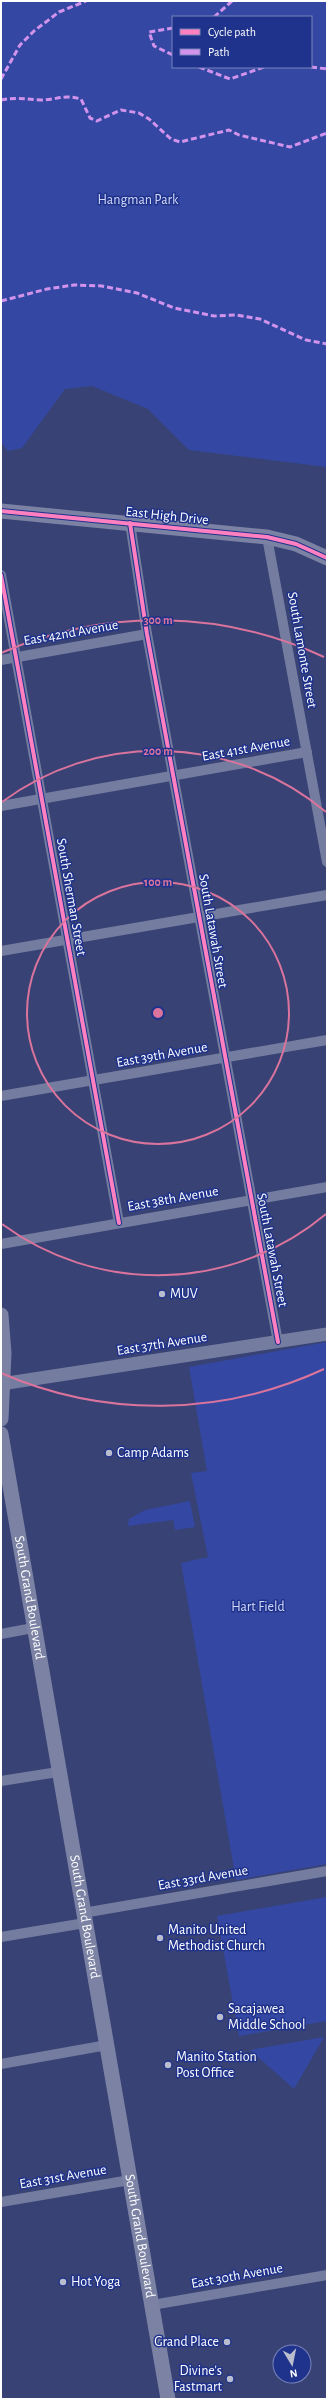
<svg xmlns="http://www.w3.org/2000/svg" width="328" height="2400" font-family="'Alegreya Sans',sans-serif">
<rect width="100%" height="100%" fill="#384274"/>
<g fill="#3448a3" fill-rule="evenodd">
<path d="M 1,1 L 327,1 L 327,467 L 189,450 L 148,409 L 92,386 L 65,389 L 22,448 L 8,451 L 1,442 ZM 173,17 L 311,17 L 311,67 L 173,67 Z"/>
<path d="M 327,1342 L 327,1864 L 236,1880 L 181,1563 L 208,1557 L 191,1473 L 207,1471 L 189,1367 Z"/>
<path d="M 190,1501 L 195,1527 L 175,1530 L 173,1520 L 128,1526 L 129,1519 L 145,1510 Z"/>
<path d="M 327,1897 L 327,2021 L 239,2036 L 217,1916 Z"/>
<path d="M 324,2037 L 294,2089 L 250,2050 Z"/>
</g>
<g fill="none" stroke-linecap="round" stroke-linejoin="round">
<g stroke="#747c9f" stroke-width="10">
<path d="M 130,523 L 147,634 L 278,1342"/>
<path d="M 267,537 L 327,862"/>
<path d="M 1,575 L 119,1223"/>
<path d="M 1,660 L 147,634"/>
<path d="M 1,806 L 307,752"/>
<path d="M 1,951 L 327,895"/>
<path d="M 1,1096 L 327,1040"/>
<path d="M 1,1244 L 327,1187"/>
<path d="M 1,1634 L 33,1628"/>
<path d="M 1,1781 L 58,1772"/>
<path d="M 83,1913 L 327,1871"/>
<path d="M 1,1937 L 85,1923"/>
<path d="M 1,2064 L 107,2045"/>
<path d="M 1,2202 L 130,2180"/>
<path d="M 152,2305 L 327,2275"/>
</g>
<path stroke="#747c9f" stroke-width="13" d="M 1,1384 L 327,1334"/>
<g stroke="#7b82a4" stroke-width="15">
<path d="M 1,511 L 267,537 L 296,544 L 327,558"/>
<path d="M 1,1315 L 4,1353 L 1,1419"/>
<path id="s1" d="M 1,1434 L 168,2399"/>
</g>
<g stroke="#d193ec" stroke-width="3" stroke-dasharray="6 3" stroke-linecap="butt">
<path d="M 214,17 L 232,1"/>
<path d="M 173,28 L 149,32 L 154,46 L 173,55"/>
<path d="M 199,67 L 230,79 L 264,67"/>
<path d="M 311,67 L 327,69"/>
<path d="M 1,79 L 20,45 L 34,31 L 59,12 L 86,1"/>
<path d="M 1,100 C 15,97 27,99 41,100 C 57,100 63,94 81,99 L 90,118 L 97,121 L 121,110 L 139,113 L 149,119 L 171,139 L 180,142 L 229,130 L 239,135 L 290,147 L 327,133"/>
<path d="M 1,301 L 47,289 L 74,285 L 102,286 L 137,293 L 174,308 L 214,316 L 236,315 L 260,319 L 306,340 L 327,344"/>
</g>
<g stroke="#1f328c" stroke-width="6">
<g id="cycleway">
<path d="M 1,511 L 267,537 L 296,544 L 327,558"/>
<path d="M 130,523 L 147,634 L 278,1342"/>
<path d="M 1,575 L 119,1223"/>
</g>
</g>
<use href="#cycleway" stroke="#ff80c0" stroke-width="4"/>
</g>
<g fill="none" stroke="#da749d" stroke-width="2">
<circle cx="158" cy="1013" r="131"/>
<path d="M326 1214A262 262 0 0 1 2 1224M2 802A262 262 0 0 1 326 812"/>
<path d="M324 1369A393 393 0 0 1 1 1373M1 653A393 393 0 0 1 324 657"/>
</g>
<g fill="#b9bdce" stroke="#1f328c" stroke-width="1.5">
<circle cx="162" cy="1294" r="4"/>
<circle cx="109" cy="1453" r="4"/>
<circle cx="160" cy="1938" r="4"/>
<circle cx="220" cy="2017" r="4"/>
<circle cx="168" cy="2065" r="4"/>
<circle cx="63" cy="2282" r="4"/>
<circle cx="227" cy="2342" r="4"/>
<circle cx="230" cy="2379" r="4"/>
</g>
<g text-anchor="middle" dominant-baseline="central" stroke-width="3" stroke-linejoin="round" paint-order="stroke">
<g font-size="14" fill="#d2d9f9" stroke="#1f328c">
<text x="138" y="200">Hangman Park</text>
<text x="258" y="1607">Hart Field</text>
</g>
<g font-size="14" fill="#fff" stroke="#1f328c">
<text transform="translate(167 516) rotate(6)">East High Drive</text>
<text transform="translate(71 633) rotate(-10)">East 42nd Avenue</text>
<text transform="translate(302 650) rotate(80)">South Lamonte Street</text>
<text transform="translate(246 749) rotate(-10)">East 41st Avenue</text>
<text transform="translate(71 897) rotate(80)">South Sherman Street</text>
<text transform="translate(213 931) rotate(80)">South Latawah Street</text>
<text transform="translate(162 1055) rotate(-10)">East 39th Avenue</text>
<text transform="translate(173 1199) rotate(-10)">East 38th Avenue</text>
<text transform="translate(272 1250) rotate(79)">South Latawah Street</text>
<text transform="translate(162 1344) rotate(-9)">East 37th Avenue</text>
<text stroke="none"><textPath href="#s1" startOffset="166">South Grand Boulevard</textPath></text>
<text transform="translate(203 1878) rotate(-10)">East 33rd Avenue</text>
<text stroke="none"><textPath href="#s1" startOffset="490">South Grand Boulevard</textPath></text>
<text transform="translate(63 2177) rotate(-10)">East 31st Avenue</text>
<text stroke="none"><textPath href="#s1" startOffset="814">South Grand Boulevard</textPath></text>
<text transform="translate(237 2276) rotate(-10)">East 30th Avenue</text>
</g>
<g font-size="14" fill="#fff" stroke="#1f328c" text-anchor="start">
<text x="170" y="1294">MUV</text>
<text x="117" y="1453">Camp Adams</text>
<text x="168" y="1930">Manito United<tspan x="168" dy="16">Methodist Church</tspan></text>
<text x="228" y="2009">Sacajawea<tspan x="228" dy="16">Middle School</tspan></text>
<text x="176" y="2057">Manito Station<tspan x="176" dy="16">Post Office</tspan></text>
<text x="71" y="2282">Hot Yoga</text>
<text x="219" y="2342" text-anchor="end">Grand Place</text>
<text x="222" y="2371" text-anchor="end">Divine's<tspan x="222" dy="16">Fastmart</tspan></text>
</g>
</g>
<circle cx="158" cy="1013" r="6" fill="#da749d" stroke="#1f328c" stroke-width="2"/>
<g font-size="12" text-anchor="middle" font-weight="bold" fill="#da749d" stroke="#1f328c" stroke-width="3" stroke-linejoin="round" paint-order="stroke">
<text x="158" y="624">300 m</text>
<text x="158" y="755">200 m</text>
<text x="158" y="886">100 m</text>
</g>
<rect width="328" height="2400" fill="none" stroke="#ffffff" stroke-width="4"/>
<rect x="172" y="16" width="140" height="52" fill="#1f328c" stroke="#7984ba"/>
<rect x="180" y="29" width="20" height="6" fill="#ff80c0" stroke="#7984ba"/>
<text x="208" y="36" font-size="12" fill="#ffffff">Cycle path</text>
<rect x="180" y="49" width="20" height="6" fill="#d193ec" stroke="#7984ba"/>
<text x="208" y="56" font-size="12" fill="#ffffff">Path</text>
<g transform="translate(292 2364) rotate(170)"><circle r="19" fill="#1f328c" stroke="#7984ba"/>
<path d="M0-3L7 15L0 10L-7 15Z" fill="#b9bdce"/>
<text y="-6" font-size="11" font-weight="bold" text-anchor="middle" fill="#ffffff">N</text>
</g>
</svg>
